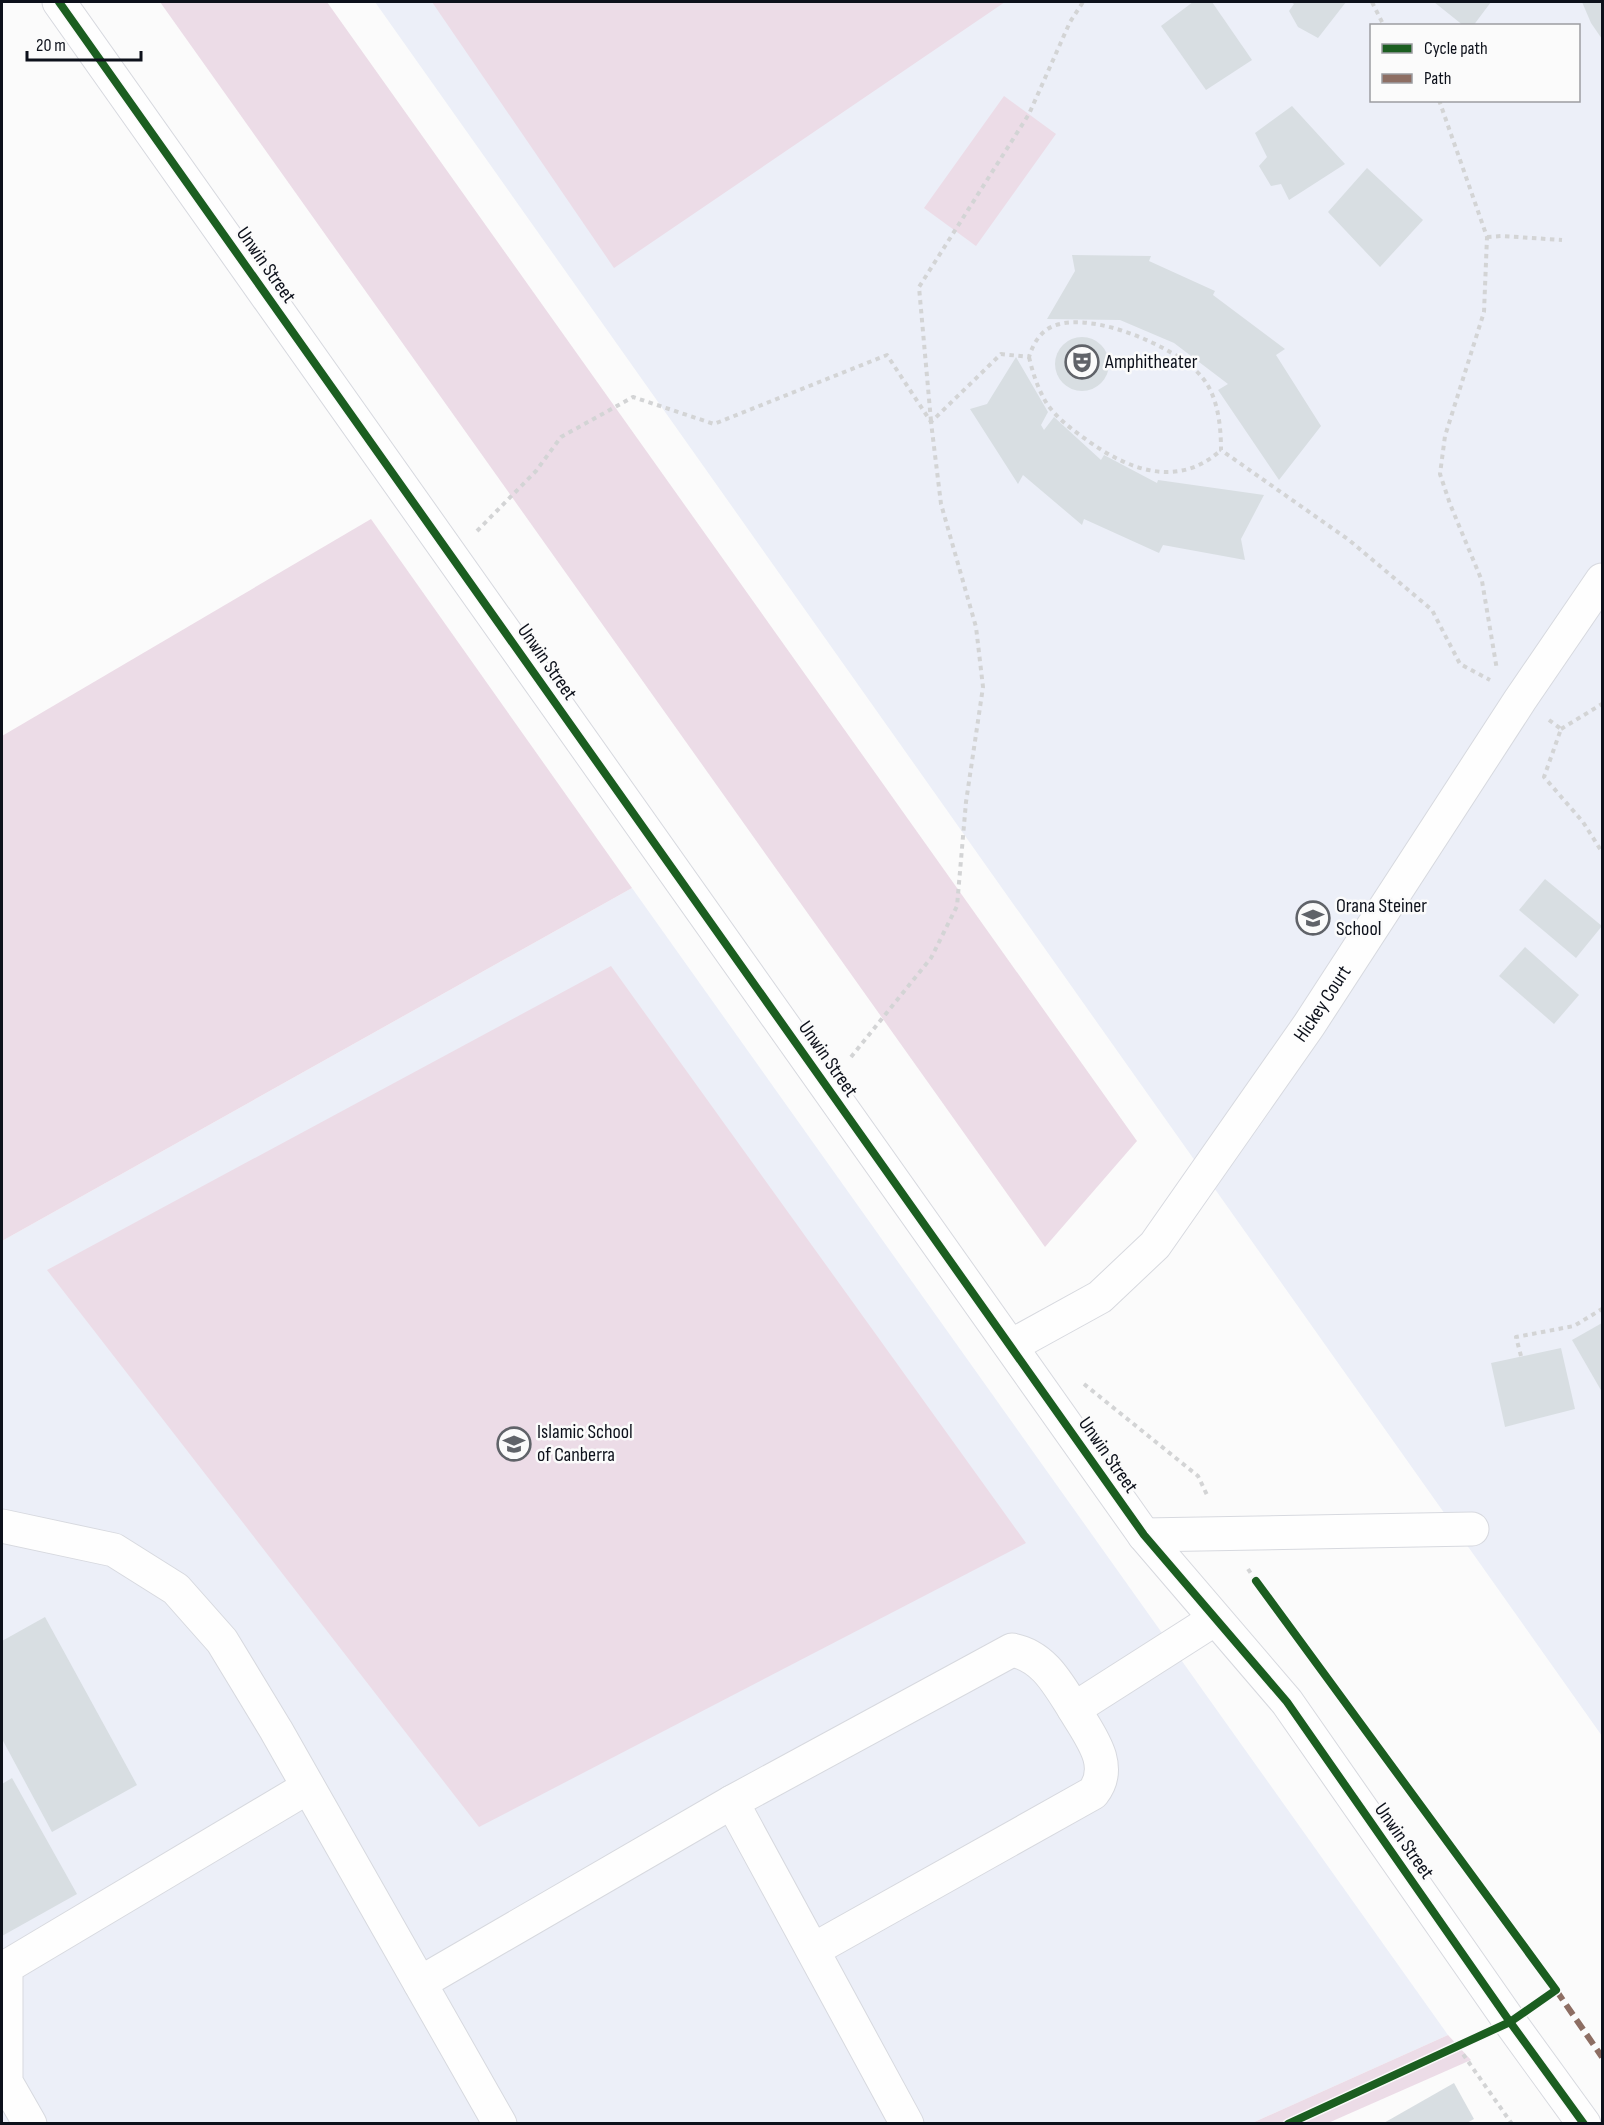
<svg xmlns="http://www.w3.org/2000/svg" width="1604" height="2125" font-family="'Sofia Sans Condensed',sans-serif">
<rect width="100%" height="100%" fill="#fbfbfb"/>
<g fill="#eceff8" fill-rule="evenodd">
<path d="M 375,2 L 1602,2 L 1602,1736 ZM 1372,26 L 1578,26 L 1578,100 L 1372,100 Z"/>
<path d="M 632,888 L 1448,2035 L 1252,2123 L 2,2123 L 2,1241 Z"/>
</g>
<g fill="#ecdce7">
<path d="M 160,2 L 327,2 L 1137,1141 L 1045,1247 Z"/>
<path d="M 432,2 L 1005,2 L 614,268 Z"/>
<path d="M 1004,96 L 1056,134 L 976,246 L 924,208 Z"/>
<path d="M 371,519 L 632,888 L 2,1241 L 2,736 Z"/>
<path d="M 611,966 L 1026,1543 L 479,1827 L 47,1270 Z"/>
<path d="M 1448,2035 L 1471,2060 L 1328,2123 L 1252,2123 Z"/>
</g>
<g fill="#d8dee2">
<path d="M 1193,2 L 1212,2 L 1252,60 L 1206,90 L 1161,26 Z"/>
<path d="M 1291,2 L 1346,2 L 1318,38 L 1298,27 L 1289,11 L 1294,4 Z"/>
<path d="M 1434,2 L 1491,2 L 1473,26 L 1464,26 Z"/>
<path d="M 1582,2 L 1602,2 L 1602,39 L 1591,23 Z"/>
<path d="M 1292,106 L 1345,164 L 1289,200 L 1281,184 L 1271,186 L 1259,166 L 1267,157 L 1255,133 Z"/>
<path d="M 1367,168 L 1423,220 L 1380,267 L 1328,212 Z"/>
<path d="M 1072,255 L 1151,256 L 1149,261 L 1215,291 L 1213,295 L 1285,349 L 1276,355 L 1321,426 L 1279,480 L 1218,390 L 1228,384 L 1174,343 L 1120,320 L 1047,319 L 1075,271 Z"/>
<circle cx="1082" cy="364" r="27"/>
<path d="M 1016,357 L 1048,412 L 1041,425 L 1044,430 L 1054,417 L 1101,460 L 1104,455 L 1157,483 L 1158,480 L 1264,495 L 1241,539 L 1245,560 L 1163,545 L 1159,553 L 1084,519 L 1082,525 L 1023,475 L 1018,484 L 970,409 L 987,404 Z"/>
<path d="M 1545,879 L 1602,926 L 1576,958 L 1519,910 Z"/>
<path d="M 1525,947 L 1579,995 L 1554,1024 L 1499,976 Z"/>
<path d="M 1602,1323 L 1602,1392 L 1572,1340 Z"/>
<path d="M 1561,1348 L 1575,1409 L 1505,1427 L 1491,1363 Z"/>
<path d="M 45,1617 L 137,1785 L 52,1832 L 2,1739 L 2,1641 Z"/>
<path d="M 12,1778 L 77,1894 L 2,1936 L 2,1784 Z"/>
<path d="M 1454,2083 L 1474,2119 L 1465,2124 L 1382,2124 Z"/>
</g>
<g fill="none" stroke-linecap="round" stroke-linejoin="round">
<g stroke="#d7d9df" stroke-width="35">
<g id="minor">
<path d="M 59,2 L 1144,1535 L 1287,1702 L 1510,2022 L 1584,2124"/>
<path id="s1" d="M 1011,1346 L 1100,1297 L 1155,1245 L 1309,1025 L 1520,700 L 1602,580"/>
<path d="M 2,1526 L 114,1550 L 176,1589 L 222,1641 L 276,1730 L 500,2124"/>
<path d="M 1144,1535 L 1472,1529"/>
<path d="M 813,1950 L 1093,1793 C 1115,1765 1089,1735 1074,1709"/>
<path d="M 420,1983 L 732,1802"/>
<path d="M 30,2124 L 6,2082 L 6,1967 L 308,1787"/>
<path d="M 907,2124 L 732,1802 L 1012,1650 C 1044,1656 1058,1684 1074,1709 L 1215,1619"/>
</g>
</g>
<g stroke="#d3d4d5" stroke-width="4" stroke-dasharray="4.5 4.5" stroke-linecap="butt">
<path d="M 1372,2 L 1384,26"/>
<path d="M 1439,100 L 1487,237 L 1484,312 L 1445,436 L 1440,474 L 1450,504 L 1482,581 L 1497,670"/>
<path d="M 1487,237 L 1502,236 L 1562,240"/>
<path d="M 1029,357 C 1033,374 1038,389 1047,404 C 1057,418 1070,428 1084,438 C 1126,469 1177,490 1221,450"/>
<path d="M 931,421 L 919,287 L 1029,114 L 1070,22 L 1083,2"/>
<path d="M 477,531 L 536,471 L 561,437 L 633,397 L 714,424 L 887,355 L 931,422"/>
<path d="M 1549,720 L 1561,729 L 1544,777 L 1583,822 L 1602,852"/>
<path d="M 1561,729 L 1602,704"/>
<path d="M 851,1057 L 931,958 L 957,906 L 966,802 L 983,687 L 976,627 L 941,504 L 931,422 L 1001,354 L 1029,357 C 1032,347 1037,337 1046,330 C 1081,305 1176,346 1201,376 C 1218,395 1221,426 1221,450 L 1349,540 L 1432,610 L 1460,664 L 1490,680"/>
<path d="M 1521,1356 L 1516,1337 L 1574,1326 L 1602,1309"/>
<path d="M 1084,1384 L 1198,1476 L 1208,1497"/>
<path d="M 1248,1569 L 1256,1581"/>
<path d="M 1458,2047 L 1512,2124"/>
</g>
<use href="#minor" stroke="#fefefe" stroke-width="33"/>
<path stroke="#8d6e63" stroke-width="6" stroke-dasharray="12 6" stroke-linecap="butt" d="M 1556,1990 L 1602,2057"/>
<g stroke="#fbfbfb" stroke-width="11">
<g id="cycleway">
<path d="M 59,2 L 1144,1535 L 1287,1702 L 1510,2022 L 1584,2124"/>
<path d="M 1256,1581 L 1556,1990 L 1510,2022 L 1288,2124"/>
</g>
</g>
<use href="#cycleway" stroke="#1b5e20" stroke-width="8"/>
</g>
<defs>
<g id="theatre-ring" transform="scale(1.725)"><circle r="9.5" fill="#fbfbfb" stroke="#606369" stroke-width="1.5"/><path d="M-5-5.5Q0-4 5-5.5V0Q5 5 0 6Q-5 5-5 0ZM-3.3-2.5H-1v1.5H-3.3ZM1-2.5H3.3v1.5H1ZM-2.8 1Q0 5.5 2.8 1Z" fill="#606369"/></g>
<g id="school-ring" transform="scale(1.725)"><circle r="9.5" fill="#fbfbfb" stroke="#606369" stroke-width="1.5"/><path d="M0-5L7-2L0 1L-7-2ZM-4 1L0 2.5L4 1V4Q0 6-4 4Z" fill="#606369"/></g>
</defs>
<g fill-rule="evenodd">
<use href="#theatre-ring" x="1082" y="362"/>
<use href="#school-ring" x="1313" y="918"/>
<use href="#school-ring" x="514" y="1444"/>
</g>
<g text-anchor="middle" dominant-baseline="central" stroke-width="5" stroke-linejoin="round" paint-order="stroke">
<g font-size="20" fill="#0d111b" stroke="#fbfbfb">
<text transform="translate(266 265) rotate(55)">Unwin Street</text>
<text transform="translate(547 662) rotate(55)">Unwin Street</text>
<text stroke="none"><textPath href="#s1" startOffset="471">Hickey Court</textPath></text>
<text transform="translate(828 1059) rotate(55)">Unwin Street</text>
<text transform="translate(1108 1455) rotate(55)">Unwin Street</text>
<text transform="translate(1404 1841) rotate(55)">Unwin Street</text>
</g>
<g font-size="20" fill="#0d111b" stroke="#fbfbfb" text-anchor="start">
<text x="1105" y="362">Amphitheater</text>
<text x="1336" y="906">Orana Steiner<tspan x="1336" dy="23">School</tspan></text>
<text x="537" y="1432">Islamic School<tspan x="537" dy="23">of Canberra</tspan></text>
</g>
</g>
<rect width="1604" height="2125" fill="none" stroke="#0d111b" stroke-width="6"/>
<rect x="1370" y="24" width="210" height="78" fill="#fbfbfb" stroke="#9c9da1" stroke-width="1.5"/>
<rect x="1382" y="44" width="30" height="9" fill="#1b5e20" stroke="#9c9da1" stroke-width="1.5"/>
<text x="1424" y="54" font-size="18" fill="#0d111b">Cycle path</text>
<rect x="1382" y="74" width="30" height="9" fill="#8d6e63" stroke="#9c9da1" stroke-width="1.5"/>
<text x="1424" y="84" font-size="18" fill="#0d111b">Path</text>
<path d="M27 51v9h114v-9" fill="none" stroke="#0d111b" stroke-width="3"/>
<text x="36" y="51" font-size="18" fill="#0d111b" stroke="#fbfbfb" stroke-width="4.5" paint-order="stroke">20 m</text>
</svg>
